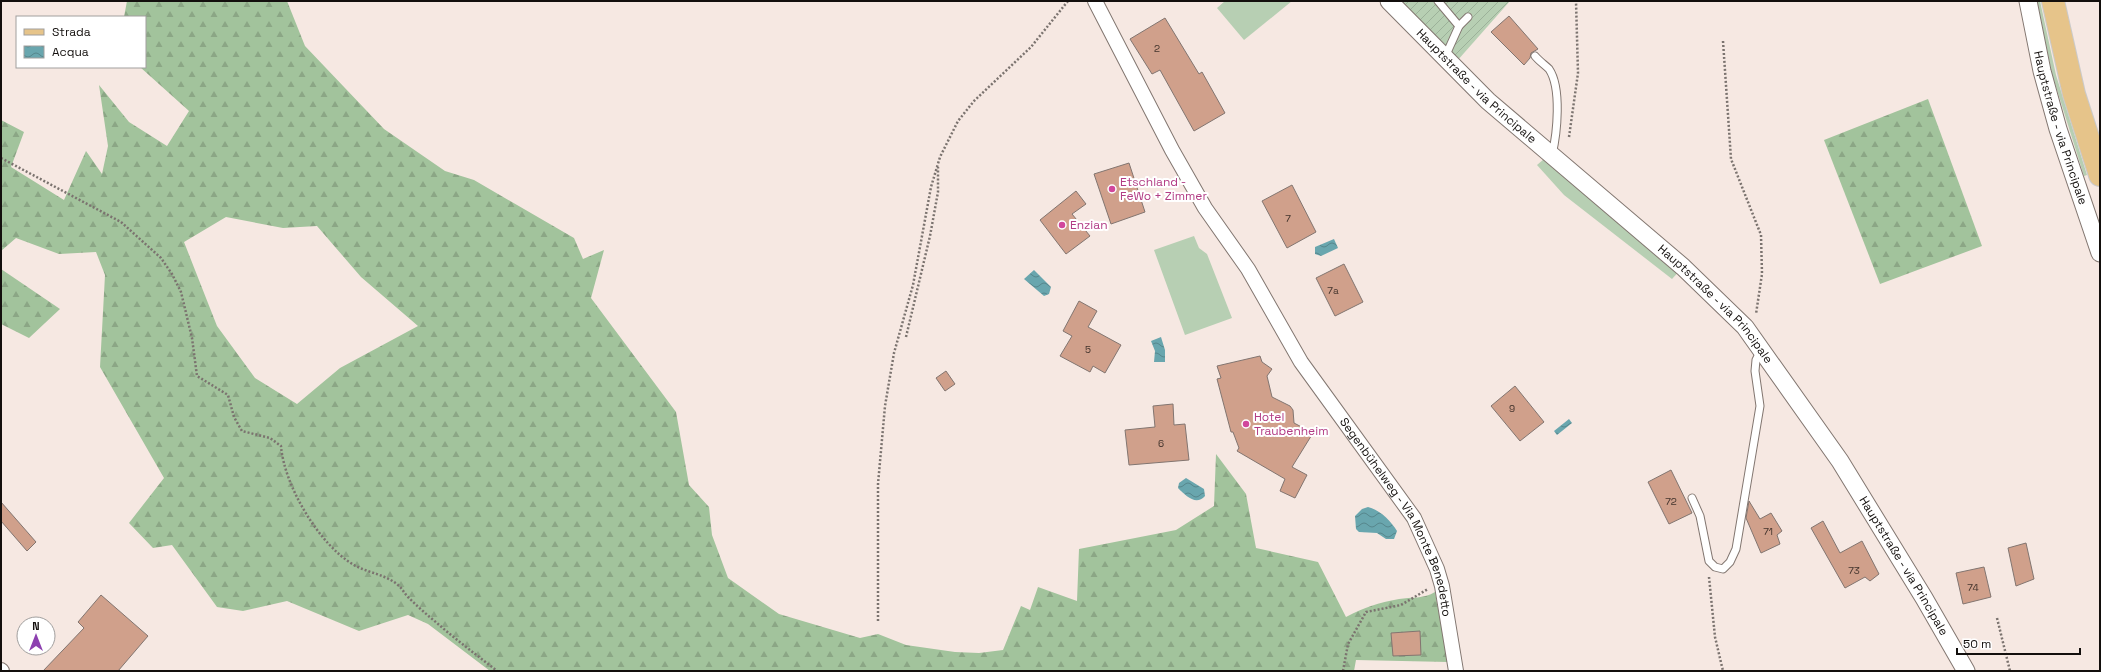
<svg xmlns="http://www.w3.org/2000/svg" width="2101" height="672" font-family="'Space Grotesk',sans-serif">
<defs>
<pattern id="forest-firs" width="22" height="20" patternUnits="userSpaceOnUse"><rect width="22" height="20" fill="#a2c39c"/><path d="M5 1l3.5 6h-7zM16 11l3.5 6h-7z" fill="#8ba685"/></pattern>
<pattern id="garden-furrows" width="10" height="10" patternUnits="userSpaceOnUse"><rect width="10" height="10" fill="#b7cfb3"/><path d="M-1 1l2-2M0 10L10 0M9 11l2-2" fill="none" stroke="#9cb199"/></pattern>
<pattern id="water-waves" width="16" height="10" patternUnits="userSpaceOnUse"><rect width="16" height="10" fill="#69a6ae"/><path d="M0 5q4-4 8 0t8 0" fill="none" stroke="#55868c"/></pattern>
</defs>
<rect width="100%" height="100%" fill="#f6e8e2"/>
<g fill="#b7cfb3">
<path d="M 1225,1 L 1292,1 L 1244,40 L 1217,8 Z"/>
<path d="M 2037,1 L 2040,1 L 2056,75 L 2087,175 L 2084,176 L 2052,74 Z"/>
<path d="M 1544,159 L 1683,267 L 1672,279 L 1564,195 L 1537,165 Z"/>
<path d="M 1194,236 L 1199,248 L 1207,254 L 1232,318 L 1185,335 L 1154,250 Z"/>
</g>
<g fill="url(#forest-firs)" fill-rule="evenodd">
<path d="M 127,1 L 287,1 L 305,46 L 384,129 L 445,171 L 474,180 L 574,238 L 583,259 L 604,250 L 591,298 L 676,412 L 689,485 L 709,507 L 712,535 L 728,578 L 779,614 L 860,638 L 878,634 L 906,645 L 955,652 L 979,653 L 1003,650 L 1021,606 L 1030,610 L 1038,587 L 1077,601 L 1079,549 L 1176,530 L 1214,506 L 1216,454 L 1246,494 L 1256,548 L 1318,562 L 1346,617 C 1365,607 1378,603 1399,599 C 1411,597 1424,599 1435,592 L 1448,662 L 1356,660 L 1354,671 L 490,671 L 428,624 L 408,615 L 359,631 L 287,601 L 243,611 L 217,607 L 172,545 L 153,548 L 129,523 L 164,478 L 100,367 L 105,275 L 96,252 L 59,254 L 16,238 L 1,251 L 1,120 L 24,132 L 11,167 L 64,200 L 86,151 L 102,174 L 108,146 L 99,85 L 129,122 L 167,146 L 189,111 L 140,67 L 145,67 L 145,17 L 124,17 ZM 226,217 L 283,228 L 317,226 L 361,277 L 418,326 L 340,368 L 297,404 L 255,378 L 217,326 L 184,242 Z"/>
<path d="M 1928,99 L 1982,246 L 1880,284 L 1824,140 Z"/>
<path d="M 1,269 L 60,309 L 29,338 L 1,324 Z"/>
</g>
<path fill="url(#garden-furrows)" d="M 1401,1 L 1510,1 L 1457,61 Z"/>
<g fill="url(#water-waves)">
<path d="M 1334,239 L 1338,248 L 1321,256 L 1315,254 L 1315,247 Z"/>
<path d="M 1034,270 L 1051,287 L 1049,294 L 1044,296 L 1024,279 Z"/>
<path d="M 1161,337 L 1165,350 L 1165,362 L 1154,362 L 1155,351 L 1151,341 Z"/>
<path d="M 1569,419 L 1572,423 L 1557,435 L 1554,431 Z"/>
<path d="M 1186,478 L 1204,489 L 1205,496 C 1196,506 1186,496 1178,488 L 1179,483 Z"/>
<path d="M 1368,507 C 1380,510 1391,521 1397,531 L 1394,539 L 1386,539 L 1377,533 L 1359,532 L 1356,529 L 1355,516 L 1362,509 Z"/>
</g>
<g fill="#d0a08b" stroke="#827570">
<path d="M 1509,16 L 1538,49 L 1531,53 L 1530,58 L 1524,65 L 1491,32 Z"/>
<path d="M 1165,18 L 1199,74 L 1202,72 L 1225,113 L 1194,131 L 1160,70 L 1152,74 L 1130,39 Z"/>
<path d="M 1129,163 L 1145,212 L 1111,224 L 1094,174 Z"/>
<path d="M 1292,185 L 1316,232 L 1287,248 L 1262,201 Z"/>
<path d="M 1076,191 L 1086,204 L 1072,214 L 1090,236 L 1066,254 L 1040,220 Z"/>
<path d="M 1344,264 L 1363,302 L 1335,316 L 1316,278 Z"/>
<path d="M 1079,301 L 1097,311 L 1088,327 L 1121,345 L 1105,373 L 1093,366 L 1090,372 L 1060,356 L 1072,336 L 1063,331 Z"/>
<path d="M 1260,356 L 1262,362 L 1272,369 L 1267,376 L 1272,397 L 1290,406 L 1293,410 L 1294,423 L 1313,433 L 1292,467 L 1307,475 L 1295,498 L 1280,491 L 1285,479 L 1237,451 L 1239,448 L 1233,432 L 1231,432 L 1217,379 L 1221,378 L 1217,366 Z"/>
<path d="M 946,371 L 955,384 L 945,391 L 936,378 Z"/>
<path d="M 1515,386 L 1544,422 L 1520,441 L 1491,406 Z"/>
<path d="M 1173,404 L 1174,425 L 1185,424 L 1189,460 L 1129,465 L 1125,430 L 1155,427 L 1153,406 Z"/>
<path d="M 1671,470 L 1692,513 L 1669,524 L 1648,482 Z"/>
<path d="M 1749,501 L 1760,519 L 1771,513 L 1782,531 L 1777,535 L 1780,544 L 1761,553 L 1746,518 Z"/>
<path d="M 1,502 L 36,542 L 27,551 L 1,521 Z"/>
<path d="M 1823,521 L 1840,553 L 1862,541 L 1879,574 L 1870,581 L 1865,577 L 1845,588 L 1811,528 Z"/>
<path d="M 2026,543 L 2034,579 L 2016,586 L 2008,548 Z"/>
<path d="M 1984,567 L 1991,597 L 1963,604 L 1956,573 Z"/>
<path d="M 101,595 L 148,636 L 118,671 L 43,671 L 84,628 L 78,622 Z"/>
<path d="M 1420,631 L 1421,655 L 1393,656 L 1391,633 Z"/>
</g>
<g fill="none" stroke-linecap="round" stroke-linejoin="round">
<g stroke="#827670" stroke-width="9">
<g id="service">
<path d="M 1438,1 L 1459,26"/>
<path d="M 1535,56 C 1539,61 1545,65 1549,69 C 1562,88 1557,134 1552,155"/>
<path d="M 1445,57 L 1459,26 L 1468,17"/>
<path d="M 1692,498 L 1700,516 L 1709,561 L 1715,567 L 1723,569 L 1730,562 L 1736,549 L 1760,406 L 1755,371 L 1756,360 L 1761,350"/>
</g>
</g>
<g stroke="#827670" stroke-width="16">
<g id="minor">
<path id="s1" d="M 1095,1 L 1172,150 L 1205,208 L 1248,269 L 1301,362 L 1414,518 L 1437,569 L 1442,586 L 1456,671"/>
<path d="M 1,670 L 2,671"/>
</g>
</g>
<g stroke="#827670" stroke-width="19">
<g id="tertiary">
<path id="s2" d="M 1389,1 L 1488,101 L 1683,267 L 1745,327 L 1840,461 L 1924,598 L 1966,671"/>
<path id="s3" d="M 2028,1 L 2042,71 L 2058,129 L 2100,253"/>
</g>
</g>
<g stroke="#cbcaca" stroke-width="24">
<path id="primary" d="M 2053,1 L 2074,94 L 2100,175"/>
</g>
<g stroke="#7b736f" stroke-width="2.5" stroke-dasharray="2 2" stroke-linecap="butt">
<path d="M 1723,41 L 1731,159 L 1761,235 L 1762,274 L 1756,314"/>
<path d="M 1569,137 L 1578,73 L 1576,1"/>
<path d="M 1,158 L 121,222 L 161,258 L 172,274 L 181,292 L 192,338 L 197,376 L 228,395 L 234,417 L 242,431 L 270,438 L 281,446 C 284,485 319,545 354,565 C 368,573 385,574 398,585 C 402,588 404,593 408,597 C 417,606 427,615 437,623 C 456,640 477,655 497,671"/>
<path d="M 906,337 L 930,236 L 938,192 L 938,167"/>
<path d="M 1709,577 L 1715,637 L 1723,671"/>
<path d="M 1997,618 L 2010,671"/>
<path d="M 878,621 L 878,484 L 885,406 L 894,353 L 913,285 L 931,187 L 940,157 L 958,121 L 974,101 L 1031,47 L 1068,1"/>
<path d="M 1343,671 L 1348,644 L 1366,612 L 1401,605 L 1428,589"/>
</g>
<use href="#service" stroke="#fff" stroke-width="7"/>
<use href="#minor" stroke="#fff" stroke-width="14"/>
<use href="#tertiary" stroke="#fff" stroke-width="17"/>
<use href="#primary" stroke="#e6c48a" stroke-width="22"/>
</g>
<g fill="#d1479c" stroke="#fff" stroke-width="1.5">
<circle cx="1112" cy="189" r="4"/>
<circle cx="1062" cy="225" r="4"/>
<circle cx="1246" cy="424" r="4"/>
</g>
<g text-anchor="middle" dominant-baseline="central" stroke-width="4" stroke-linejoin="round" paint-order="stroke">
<g font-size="10" fill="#42332c">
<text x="1157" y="48">2</text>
<text x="1288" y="218">7</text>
<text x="1333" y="290">7a</text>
<text x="1088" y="349">5</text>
<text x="1512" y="408">9</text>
<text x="1161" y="443">6</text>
<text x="1671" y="501">72</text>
<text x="1768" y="531">71</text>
<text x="1854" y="570">73</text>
<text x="1973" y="587">74</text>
</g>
<g font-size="12" fill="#130f0d" stroke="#fff">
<text stroke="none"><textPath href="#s2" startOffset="122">Hauptstraße - via Principale</textPath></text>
<text stroke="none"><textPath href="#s3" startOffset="131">Hauptstraße - via Principale</textPath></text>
<text stroke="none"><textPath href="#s2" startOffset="446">Hauptstraße - via Principale</textPath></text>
<text stroke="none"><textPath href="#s1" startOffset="600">Segenbühelweg - Via Monte Benedetto</textPath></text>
<text stroke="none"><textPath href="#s2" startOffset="770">Hauptstraße - via Principale</textPath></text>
</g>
<g font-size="12" fill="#b23c85" stroke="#fff" text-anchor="start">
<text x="1120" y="182">Etschland -<tspan x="1120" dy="14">FeWo + Zimmer</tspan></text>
<text x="1070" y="225">Enzian</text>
<text x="1254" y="417">Hotel<tspan x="1254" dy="14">Traubenheim</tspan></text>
</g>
</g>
<rect width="2101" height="672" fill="none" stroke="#130f0d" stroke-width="4"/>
<rect x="16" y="16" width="130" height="52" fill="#ffffff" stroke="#a19f9e"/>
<rect x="24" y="29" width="20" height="6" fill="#e6c48a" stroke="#a19f9e"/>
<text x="52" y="36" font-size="12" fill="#130f0d">Strada</text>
<rect x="24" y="46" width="20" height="12" fill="url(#water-waves)" stroke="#a19f9e"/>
<text x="52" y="56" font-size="12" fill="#130f0d">Acqua</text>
<g transform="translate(36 636)"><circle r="19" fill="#ffffff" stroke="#a19f9e"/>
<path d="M0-3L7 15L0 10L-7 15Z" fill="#8d40b0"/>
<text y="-6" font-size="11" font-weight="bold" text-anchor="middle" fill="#130f0d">N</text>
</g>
<path d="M1957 648v6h123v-6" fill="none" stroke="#130f0d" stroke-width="2"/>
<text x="1963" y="648" font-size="12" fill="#130f0d" stroke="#ffffff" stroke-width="3" paint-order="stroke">50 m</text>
</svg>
